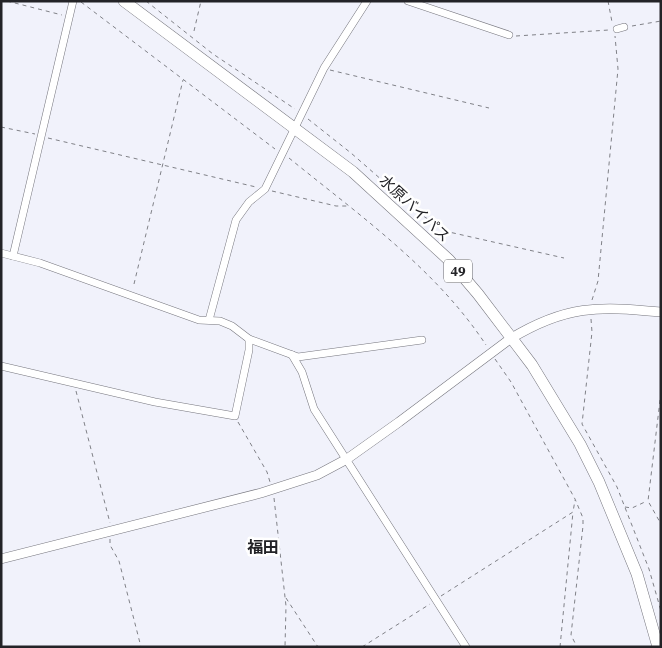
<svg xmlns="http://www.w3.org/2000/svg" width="662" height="648" font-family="'Source Serif 4','Noto Sans JP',serif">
<rect width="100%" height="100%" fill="#f1f2fb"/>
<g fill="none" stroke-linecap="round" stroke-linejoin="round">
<g stroke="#76767e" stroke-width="8">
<g id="minor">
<path d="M 408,1 L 509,35"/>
<path d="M 617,29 L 624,27"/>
<path d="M 1,253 L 40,263 L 199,320 L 220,321 L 232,326 L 249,339 L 298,357 L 422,340"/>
<path d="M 13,256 L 73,1"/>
<path d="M 209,320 L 236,220 L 249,202 L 265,189 L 324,68 L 367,1"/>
<path d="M 292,355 L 302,372 L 314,409 L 466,647"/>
<path d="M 1,366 L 155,402 L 235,416 L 249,350 L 249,339"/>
</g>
</g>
<g stroke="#76767e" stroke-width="10">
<path id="tertiary" d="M 1,559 L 261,493 L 317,475 L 347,459 L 399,422 L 510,339 C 566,305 598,306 661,312"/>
</g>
<g stroke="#76767e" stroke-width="12">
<path id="trunk" d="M 124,1 L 353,172 L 449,260 L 478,294 L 532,365 L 580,444 L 599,482 L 637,574 L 658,647"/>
</g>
<g stroke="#808187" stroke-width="1" stroke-dasharray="4 4" stroke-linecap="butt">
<path d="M 7,1 L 62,15"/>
<path d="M 146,1 L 213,54 L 295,109"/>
<path d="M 608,1 L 612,22"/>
<path d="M 81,2 L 275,149"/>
<path d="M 632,26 L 661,21"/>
<path d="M 194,31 L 201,1"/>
<path d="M 516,36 L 609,30"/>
<path d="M 330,70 L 489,108"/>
<path d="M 308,119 L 351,153 L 423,216 L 449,232 L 564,258"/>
<path d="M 1,127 L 35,134"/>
<path d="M 48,138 L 256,187"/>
<path d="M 289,158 C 359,215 436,269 486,345"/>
<path d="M 272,191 L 336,206 L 349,206"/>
<path d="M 134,284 L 183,80"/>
<path d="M 592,300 L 598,281 L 618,69 L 615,36"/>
<path d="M 591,319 L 592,332 L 582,424 L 617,487 L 649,569 L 661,611"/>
<path d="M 495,359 L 511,382 L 575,499 L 583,518 L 583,526 L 571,635 L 577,647"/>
<path d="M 76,391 L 110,523"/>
<path d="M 661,392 L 648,501 L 661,524"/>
<path d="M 238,422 L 267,472 L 270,482"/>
<path d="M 274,498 L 286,606 L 285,647"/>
<path d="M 625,507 L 632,508 L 647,501"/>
<path d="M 110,539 L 110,545 L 119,561 L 141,647"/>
<path d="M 441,596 L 573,512 L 575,500"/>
<path d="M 286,598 L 318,647"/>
<path d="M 362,647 L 430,604"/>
<path d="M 560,647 L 573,512"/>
</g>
<use href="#minor" stroke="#fff" stroke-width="7"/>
<use href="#tertiary" stroke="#fff" stroke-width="9"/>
<use href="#trunk" stroke="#fff" stroke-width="11"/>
</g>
<g text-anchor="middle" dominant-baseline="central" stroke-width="5" stroke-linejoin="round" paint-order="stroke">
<rect fill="#fff" stroke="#656568" stroke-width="1" x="444" y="259.5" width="28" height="23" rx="4"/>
<g font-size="14" font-weight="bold" fill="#232327">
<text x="458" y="271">49</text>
</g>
<g font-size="15" fill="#232327" stroke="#fff">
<text transform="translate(415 208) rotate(43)">水原バイパス</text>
</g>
<g font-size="16" font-weight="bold" fill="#232327" stroke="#fff">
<text x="263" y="547">福田</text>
</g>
</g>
<rect width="662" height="648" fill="none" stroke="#232327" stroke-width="5"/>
</svg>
